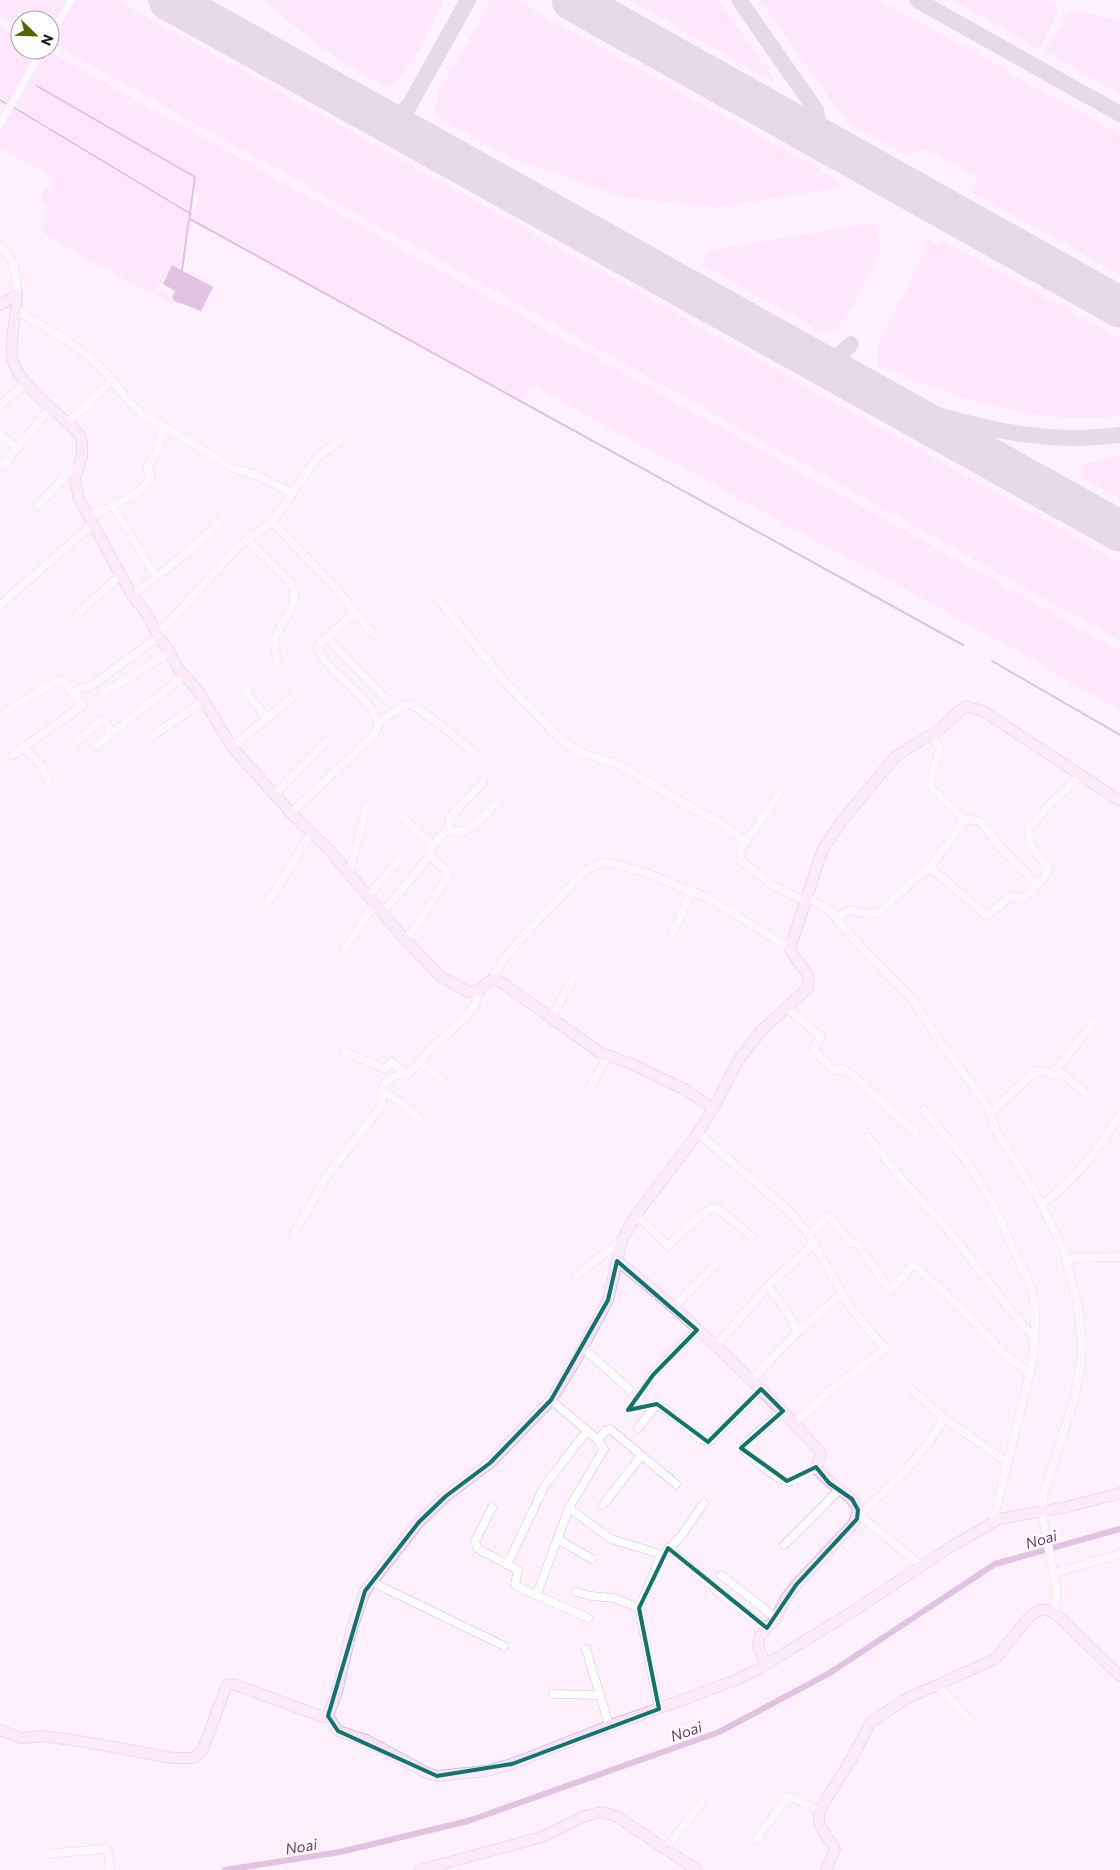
<svg xmlns="http://www.w3.org/2000/svg" width="1120" height="1870" font-family="Commissioner,sans-serif">
<rect width="100%" height="100%" fill="#fff0fe"/>
<g fill="#fdd9fb">
<path d="M 0,0 L 66,0 L 50,28 L 50,20 L 20,20 L 20,26 L 0,15 Z"/>
<path d="M 76,0 L 116,0 L 1120,562 L 1120,641 L 55,45 L 55,36 Z"/>
<path d="M 265,0 L 444,0 C 430,26 412,74 387,88 C 342,63 302,36 265,0 Z"/>
<path d="M 491,0 L 515,0 L 833,177 L 840,184 L 837,188 L 719,207 L 622,197 L 513,159 L 439,118 L 435,113 L 438,93 Z"/>
<path d="M 629,0 L 718,0 L 774,79 L 772,81 Z"/>
<path d="M 760,0 L 879,0 L 1120,134 L 1120,275 L 970,191 L 977,177 L 927,151 L 921,150 L 906,154 L 849,123 L 843,118 Z"/>
<path d="M 952,0 L 1048,0 C 1054,4 1058,7 1057,15 L 1039,49 Z"/>
<path d="M 1075,11 L 1120,20 L 1120,94 L 1045,51 L 1067,13 Z"/>
<path d="M 0,25 L 20,36 L 20,50 L 36,50 L 8,102 L 0,97 Z"/>
<path d="M 52,53 L 1120,651 L 1120,710 L 987,634 L 532,385 L 522,401 L 194,221 L 199,195 L 190,190 L 188,209 L 16,106 L 45,55 Z"/>
<path d="M 14,110 L 187,213 L 189,221 L 180,268 L 172,264 L 163,284 L 159,282 L 155,289 L 172,298 L 173,305 L 69,249 L 38,229 L 40,226 L 43,227 L 47,220 L 42,216 L 49,208 L 40,199 L 46,188 L 50,190 L 53,186 L 48,182 L 52,176 L 0,148 L 0,134 Z"/>
<path d="M 872,223 C 877,231 881,239 880,249 C 879,261 846,320 837,328 C 833,332 828,332 822,332 L 708,268 L 704,266 L 703,260 L 706,253 L 712,250 Z"/>
<path d="M 926,238 L 939,246 L 942,240 L 1120,338 L 1120,416 C 1040,425 953,400 881,365 L 876,357 C 884,314 920,283 926,238 Z"/>
<path d="M 1120,456 L 1120,498 L 1082,478 L 1080,469 L 1083,464 Z"/>
</g>
<path fill="#bf8bbc" d="M 172,265 L 213,287 L 201,311 L 174,301 L 172,297 L 175,291 L 163,284 Z"/>
<g fill="none" stroke-linecap="round" stroke-linejoin="round">
<g stroke="#bf8bbc" stroke-width="2">
<path d="M 37,86 L 195,177 L 182,270"/>
<path d="M 0,100 L 9,105"/>
<path d="M 13,107 L 191,214"/>
<path d="M 190,219 L 963,645"/>
<path d="M 992,661 L 1120,735"/>
</g>
<path stroke="#bf8bbc" stroke-width="6" d="M 225,1870 L 340,1852 L 468,1821 L 719,1732 L 828,1674 L 995,1564 L 1120,1529"/>
<g stroke="#c9bcc8" stroke-width="16">
<path d="M 739,0 L 816,110 L 817,117 C 805,130 795,122 781,117"/>
<path d="M 917,0 L 1120,114"/>
<path d="M 380,118 C 393,121 400,115 409,105"/>
<path d="M 409,134 L 404,128 L 404,115 L 468,0"/>
<path d="M 1082,286 L 1110,299 L 1120,300"/>
<path d="M 807,356 C 826,361 837,359 851,344"/>
<path d="M 869,391 C 948,421 1035,447 1120,435"/>
</g>
<g stroke="#c9bcc8" stroke-width="41">
<path d="M 169,0 L 1120,531"/>
<path d="M 572,0 L 1120,307"/>
</g>
<g stroke="#d5c2d3" stroke-width="9">
<g id="street">
<path d="M 50,37 L 72,0"/>
<path d="M 0,124 L 42,50"/>
<path d="M 0,245 C 15,261 17,274 17,295"/>
<path d="M 17,311 C 45,327 77,344 100,367 C 116,381 124,400 141,413 L 233,468 L 258,476 L 293,493"/>
<path d="M 0,405 L 26,383"/>
<path d="M 68,422 L 112,380"/>
<path d="M 0,435 L 18,448"/>
<path d="M 3,465 L 51,407"/>
<path d="M 38,506 L 66,475 L 79,467"/>
<path d="M 113,506 L 156,577"/>
<path d="M 89,516 C 107,508 145,495 151,475 L 147,468 L 156,453 L 164,427"/>
<path d="M 272,522 L 333,585 L 374,635"/>
<path d="M 247,540 L 291,583 C 303,605 279,620 275,641 C 274,649 277,657 278,664"/>
<path d="M 132,595 C 164,571 195,549 222,519"/>
<path d="M 441,602 L 504,681 L 562,741 L 582,753 L 620,765 L 695,810 L 720,822 L 743,840 L 740,860 L 772,885 L 805,901"/>
<path d="M 0,605 L 93,524"/>
<path d="M 78,613 L 120,576"/>
<path d="M 157,635 L 238,547 L 272,522 L 314,462 L 321,454 L 339,442"/>
<path d="M 327,638 L 384,697"/>
<path d="M 246,691 L 267,719"/>
<path d="M 74,693 L 80,688 L 89,687 L 159,637"/>
<path d="M 102,694 L 170,652"/>
<path d="M 5,712 L 58,680 L 64,682 L 83,705 L 13,755"/>
<path d="M 378,722 L 403,706 L 412,704 L 441,725 L 473,752"/>
<path d="M 152,736 L 204,701"/>
<path d="M 96,746 L 184,676"/>
<path d="M 23,747 L 42,766 L 50,785"/>
<path d="M 71,747 L 101,720 L 105,722 L 112,733"/>
<path d="M 232,747 L 295,695"/>
<path d="M 276,793 L 327,741"/>
<path d="M 291,813 L 372,737 L 378,727 C 377,698 328,676 318,648 L 321,643 L 354,613"/>
<path d="M 403,817 L 432,845"/>
<path d="M 963,819 L 978,821 L 982,823 L 1001,848 L 1038,885"/>
<path d="M 448,829 L 450,817 L 483,783"/>
<path d="M 744,845 L 779,793"/>
<path d="M 930,868 L 963,822 L 961,816 L 931,788 L 930,782 L 940,749 L 930,734"/>
<path d="M 349,874 L 367,805"/>
<path d="M 806,896 L 831,912 L 847,932 L 913,1000 L 941,1044 L 985,1102 L 998,1134 L 1037,1196 L 1064,1251 L 1078,1306 L 1082,1344 L 1081,1363 L 1074,1400 L 1043,1496 L 1043,1519 L 1057,1591 L 1054,1613"/>
<path d="M 368,897 L 399,859"/>
<path d="M 268,902 L 312,832"/>
<path d="M 382,913 L 430,856"/>
<path d="M 837,918 L 849,910 L 870,914 L 879,912 L 928,868 L 939,875 L 987,916 L 1010,897 L 1025,898 L 1044,878 L 1048,868 L 1030,844 L 1029,829 L 1046,808 L 1081,775"/>
<path d="M 672,935 L 692,891"/>
<path d="M 405,940 L 421,919 L 448,876 L 446,870 L 430,856 L 432,845 L 448,829 C 467,841 487,812 499,799"/>
<path d="M 344,951 L 374,904"/>
<path d="M 492,979 L 504,959 L 524,935 L 586,870 L 605,862 L 644,872 L 708,898 L 790,948"/>
<path d="M 786,1007 L 821,1037 L 814,1048 L 820,1057 L 835,1070 L 843,1069 L 854,1076 L 915,1133"/>
<path d="M 551,1018 L 575,975"/>
<path d="M 345,1052 L 385,1069 L 391,1062 L 408,1074"/>
<path d="M 420,1063 L 443,1080"/>
<path d="M 1052,1075 L 1093,1023"/>
<path d="M 590,1088 L 608,1055"/>
<path d="M 382,1090 L 403,1104 L 419,1119"/>
<path d="M 924,1110 L 968,1163 L 992,1202 L 1032,1290 C 1037,1315 1035,1339 1032,1364 L 993,1522"/>
<path d="M 990,1113 L 1036,1071 L 1063,1074 L 1084,1092"/>
<path d="M 698,1133 L 789,1211 L 807,1232 L 850,1307 L 885,1349 L 834,1387 L 794,1424"/>
<path d="M 868,1137 L 905,1183 L 946,1227 L 1003,1301 L 1035,1339"/>
<path d="M 1042,1205 C 1078,1176 1096,1153 1120,1114"/>
<path d="M 636,1215 L 668,1246 L 697,1218 L 713,1207 L 720,1210 L 752,1237"/>
<path d="M 294,1233 L 327,1176 L 382,1105 L 382,1090 L 385,1083 L 395,1076 L 412,1071 L 430,1050 L 466,1017 L 476,1003 L 478,991"/>
<path d="M 809,1234 L 829,1216 L 851,1243 L 857,1243 L 890,1291 L 914,1264 L 967,1314 L 1001,1351 L 1030,1373"/>
<path d="M 1067,1258 L 1120,1257"/>
<path d="M 576,1276 L 622,1240"/>
<path d="M 768,1286 L 785,1308 L 798,1332"/>
<path d="M 674,1307 L 715,1265"/>
<path d="M 697,1330 L 653,1375 L 637,1400 L 638,1404 L 643,1407 L 657,1404 L 678,1418 L 700,1439 L 710,1441 L 761,1389"/>
<path d="M 715,1347 L 768,1286 L 814,1243"/>
<path d="M 583,1348 L 629,1389"/>
<path d="M 752,1379 L 798,1332 L 841,1294"/>
<path d="M 912,1390 L 944,1418 L 1007,1462"/>
<path d="M 783,1411 L 748,1441 L 745,1445 L 745,1451 C 754,1459 779,1484 792,1481 C 800,1479 809,1471 816,1467"/>
<path d="M 638,1428 L 657,1404"/>
<path d="M 598,1440 L 605,1431 L 610,1429 L 676,1484"/>
<path d="M 603,1505 L 641,1456"/>
<path d="M 492,1508 L 475,1541 L 478,1549 L 518,1570 L 515,1584 L 516,1586 L 588,1618"/>
<path d="M 569,1508 L 611,1539 L 663,1555"/>
<path d="M 557,1539 L 592,1559"/>
<path d="M 784,1545 L 839,1490"/>
<path d="M 668,1548 L 730,1602 L 767,1628"/>
<path d="M 507,1565 L 545,1485 L 587,1431"/>
<path d="M 922,1566 L 859,1515 C 891,1487 923,1456 944,1418"/>
<path d="M 1054,1573 L 1120,1554"/>
<path d="M 721,1575 L 776,1618"/>
<path d="M 372,1582 L 504,1646"/>
<path d="M 576,1592 L 591,1596 L 614,1598 L 639,1608 L 659,1709"/>
<path d="M 537,1594 L 569,1508 L 604,1449 L 598,1440 L 551,1400"/>
<path d="M 639,1608 L 659,1560 L 681,1536 L 704,1503"/>
<path d="M 586,1649 L 609,1725"/>
<path d="M 938,1686 L 969,1719"/>
<path d="M 553,1694 L 600,1695"/>
<path d="M 756,1840 L 787,1798 L 794,1798 L 819,1811"/>
<path d="M 666,1848 L 702,1803"/>
<path d="M 46,1854 L 106,1849 L 108,1853 L 110,1870"/>
</g>
</g>
<g stroke="#d5c2d3" stroke-width="12">
<g id="secondary">
<path d="M 17,295 C 17,315 10,336 12,356 C 14,383 61,414 79,434 L 82,442 L 82,456 L 75,479 L 79,499 L 132,595 L 146,613 L 159,637 L 170,652 L 176,666 L 198,691 L 232,747 L 291,813 L 331,852 L 400,934 L 440,976 L 469,992 L 478,991 L 492,979 L 501,982 L 599,1052 L 634,1065 L 684,1089 L 713,1108 L 740,1058 L 761,1031 L 808,988 C 812,970 795,963 790,948 L 822,851 L 841,822 L 896,756 L 940,729 L 965,706 L 983,711 L 1120,801"/>
<path d="M 0,305 L 17,295"/>
<path d="M 617,1261 C 690,1317 754,1381 817,1448 L 821,1455 L 816,1467 C 827,1485 850,1491 858,1510 L 854,1523 L 796,1585 L 786,1598 L 776,1618 L 759,1637 L 758,1647 L 766,1664"/>
<path d="M 328,1716 L 338,1731 L 366,1740 L 427,1773 L 437,1776 L 487,1771 L 512,1764 L 611,1725 L 680,1701 L 738,1679 L 759,1669 L 855,1610 L 952,1546 L 999,1519 L 1067,1507 L 1120,1493"/>
<path d="M 0,1730 L 21,1738 L 44,1736 L 85,1742 L 173,1758 L 194,1758 L 202,1751 L 227,1685 L 233,1684 L 323,1717 L 328,1716 L 337,1692 L 352,1628 L 365,1591 L 419,1522 L 446,1496 L 490,1463 L 551,1400 L 576,1360 L 608,1300 L 622,1240 L 636,1215 L 698,1133 L 713,1108"/>
<path d="M 420,1870 L 542,1837 L 585,1816 L 601,1812 L 616,1816 L 697,1870"/>
<path d="M 826,1870 L 835,1849 L 819,1824 L 819,1811 L 852,1758 L 870,1723 L 906,1699 L 995,1659 L 1030,1616 L 1041,1610 L 1048,1610 L 1059,1617 L 1120,1676"/>
</g>
</g>
<use href="#street" stroke="#fff" stroke-width="8"/>
<use href="#secondary" stroke="#f8e1f7" stroke-width="10"/>
</g>
<path d="M0 0H1120V1870H0ZM 617,1261 L 697,1330 L 653,1375 L 628,1410 L 657,1404 L 708,1442 L 761,1389 L 783,1411 L 741,1448 L 787,1481 L 816,1467 L 829,1483 L 852,1499 L 858,1510 L 857,1519 L 796,1585 L 767,1628 L 668,1548 L 639,1608 L 659,1709 L 512,1764 L 437,1776 L 338,1731 L 328,1716 L 365,1591 L 419,1522 L 446,1496 L 490,1463 L 551,1400 L 608,1300 Z" fill="#fff0fe" fill-opacity=".55" fill-rule="evenodd"/>
<path fill="none" stroke="#0f766e" stroke-width="4" stroke-linejoin="round" d="M 617,1261 L 697,1330 L 653,1375 L 628,1410 L 657,1404 L 708,1442 L 761,1389 L 783,1411 L 741,1448 L 787,1481 L 816,1467 L 829,1483 L 852,1499 L 858,1510 L 857,1519 L 796,1585 L 767,1628 L 668,1548 L 639,1608 L 659,1709 L 512,1764 L 437,1776 L 338,1731 L 328,1716 L 365,1591 L 419,1522 L 446,1496 L 490,1463 L 551,1400 L 608,1300 Z"/>
<g text-anchor="middle" dominant-baseline="central" stroke-width="5" stroke-linejoin="round" paint-order="stroke">
<g font-size="15" font-style="italic" fill="#763775" stroke="#fff">
<text transform="translate(1041 1539) rotate(-16)">Noai</text>
<text transform="translate(686 1731) rotate(-19)">Noai</text>
<text transform="translate(301 1846) rotate(-9)">Noai</text>
</g>
</g>
<g transform="translate(35 35) rotate(113)"><circle r="24" fill="#ffffff" stroke="#a6a3a6"/>
<path d="M0-4L9 19L0 12L-9 19Z" fill="#576405"/>
<text y="-8" font-size="14" font-weight="bold" text-anchor="middle" fill="#201a20">N</text>
</g>
</svg>
